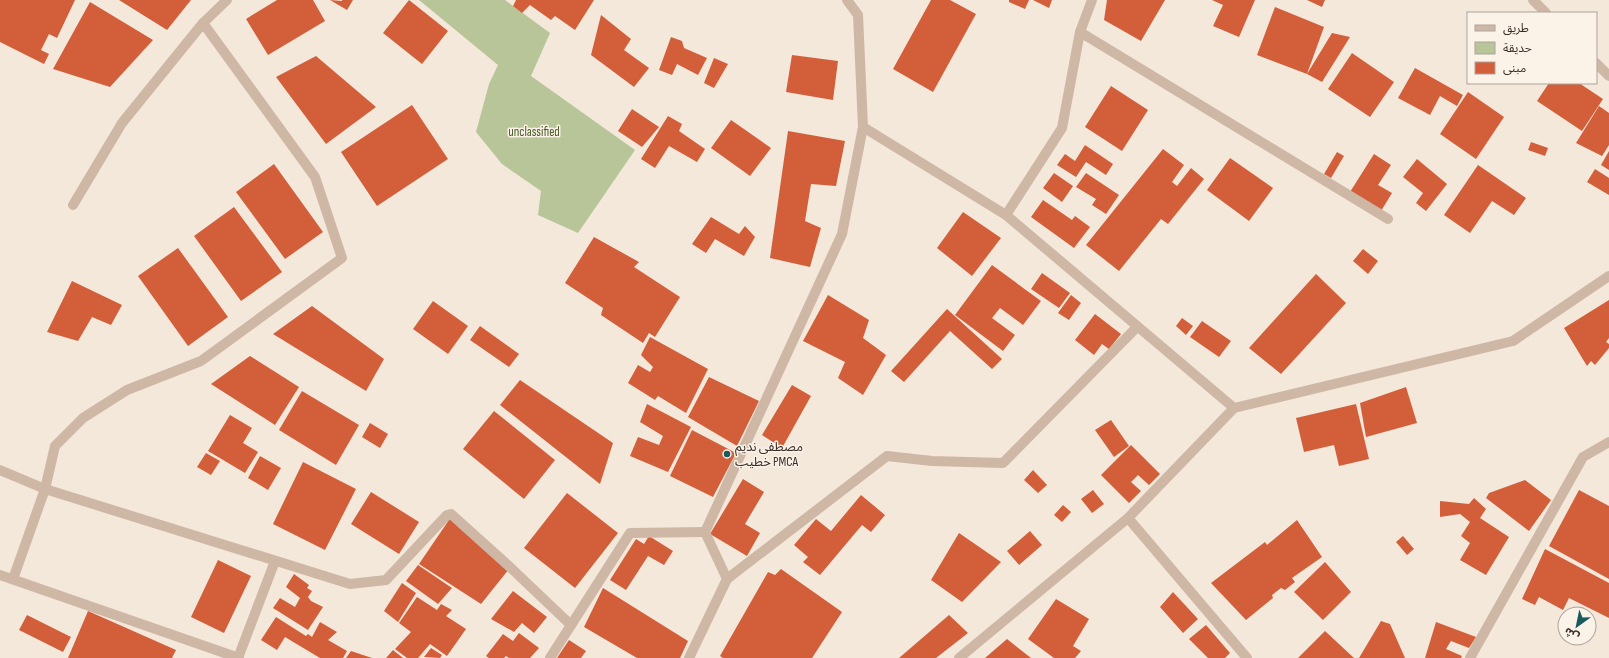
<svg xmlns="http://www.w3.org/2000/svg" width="1609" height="658" font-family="'Sofia Sans Condensed','Noto Sans Arabic',sans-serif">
<rect width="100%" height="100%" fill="#f4e8db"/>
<path fill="#b7c599" d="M 419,0 L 505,0 L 550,33 L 531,76 L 635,150 L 578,233 L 538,215 L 541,191 L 502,164 L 476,132 L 489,84 L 498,65 Z"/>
<g fill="#d35e3a">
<path d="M 0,0 L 75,0 L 57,38 L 49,34 L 41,50 L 49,54 L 44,64 L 0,42 Z"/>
<path d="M 119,0 L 191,0 L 167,30 Z"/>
<path d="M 277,0 L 313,0 L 325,21 L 268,55 L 246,19 Z"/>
<path d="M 330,0 L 342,1 L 342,0 L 353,0 L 347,10 Z"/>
<path d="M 409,0 L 448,31 L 422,64 L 383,33 Z"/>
<path d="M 516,0 L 594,0 L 575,30 L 555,16 L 551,20 L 530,5 L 522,13 L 513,6 Z"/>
<path d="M 931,0 L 950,0 L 976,14 L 933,92 L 893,69 Z"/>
<path d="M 1009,0 L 1029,0 L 1025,9 L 1009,2 Z"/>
<path d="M 1033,0 L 1052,0 L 1049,8 Z"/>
<path d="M 1107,0 L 1165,0 L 1141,41 L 1104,20 Z"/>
<path d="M 1212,0 L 1255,0 L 1239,37 L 1213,26 L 1223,5 Z"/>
<path d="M 1307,0 L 1325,0 L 1322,7 Z"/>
<path d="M 90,2 L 153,40 L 110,87 L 53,69 Z"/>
<path d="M 1275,7 L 1324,27 L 1307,74 L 1332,33 L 1350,37 L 1322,82 L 1307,74 L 1257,55 Z"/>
<path d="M 601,15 L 631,39 L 624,50 L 649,68 L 634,87 L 591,55 Z"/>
<path d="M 671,37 L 682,41 L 684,48 L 707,58 L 698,75 L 677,64 L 672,75 L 659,70 Z"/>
<path d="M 1352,53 L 1394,82 L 1370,117 L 1328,89 Z"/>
<path d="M 792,55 L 838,61 L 833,100 L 786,92 Z"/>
<path d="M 316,56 L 376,107 L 326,144 L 276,77 Z"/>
<path d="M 714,58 L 728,64 L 714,88 L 704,83 Z"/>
<path d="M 1415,68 L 1463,95 L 1457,106 L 1440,96 L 1430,115 L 1398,98 Z"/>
<path d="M 1549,83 L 1579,83 L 1603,99 L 1582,131 L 1537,101 Z"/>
<path d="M 1111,86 L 1148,110 L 1122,151 L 1085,127 Z"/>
<path d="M 1468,92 L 1504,117 L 1476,159 L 1440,134 Z"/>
<path d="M 412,105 L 448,159 L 377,206 L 341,152 Z"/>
<path d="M 1599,106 L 1609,113 L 1609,145 L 1602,156 L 1576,143 Z"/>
<path d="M 632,109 L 659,127 L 642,147 L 618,131 Z"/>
<path d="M 668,116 L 682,124 L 679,131 L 705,149 L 697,162 L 669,146 L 655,168 L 641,159 Z"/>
<path d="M 731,120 L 771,148 L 750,176 L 711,148 Z"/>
<path d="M 788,131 L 845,141 L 836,186 L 811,184 L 805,221 L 821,228 L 810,267 L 770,258 Z"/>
<path d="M 1531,142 L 1548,148 L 1545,156 L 1528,150 Z"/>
<path d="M 1085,145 L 1113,164 L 1106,175 L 1086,162 L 1076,177 L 1057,165 L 1065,154 L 1075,161 Z"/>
<path d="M 1163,149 L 1184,165 L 1172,182 L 1177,186 L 1191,168 L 1204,179 L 1168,224 L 1161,219 L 1119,271 L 1086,245 Z"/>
<path d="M 1609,151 L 1609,170 L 1601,165 Z"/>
<path d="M 1337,152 L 1344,156 L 1331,178 L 1324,174 Z"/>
<path d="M 1374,154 L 1391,165 L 1378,185 L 1392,193 L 1381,211 L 1350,192 Z"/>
<path d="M 1230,158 L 1273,188 L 1249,221 L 1207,190 Z"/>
<path d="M 1417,159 L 1447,184 L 1426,211 L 1416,203 L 1423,193 L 1403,177 Z"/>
<path d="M 274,164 L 323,232 L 285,259 L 236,192 Z"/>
<path d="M 1478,165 L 1526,198 L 1514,215 L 1492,201 L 1470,233 L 1444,215 Z"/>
<path d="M 1595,169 L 1609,178 L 1609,195 L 1587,182 Z"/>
<path d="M 1054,173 L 1073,186 L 1062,202 L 1043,188 Z"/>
<path d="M 1086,173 L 1119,195 L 1106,214 L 1092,205 L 1096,199 L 1076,187 Z"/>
<path d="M 1043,200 L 1072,220 L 1075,216 L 1090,227 L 1074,248 L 1031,217 Z"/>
<path d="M 234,207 L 282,272 L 241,301 L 194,236 Z"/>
<path d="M 963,212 L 1001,238 L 972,276 L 937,248 Z"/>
<path d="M 711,217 L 739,234 L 745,226 L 755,237 L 744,256 L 715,239 L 706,253 L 692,244 Z"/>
<path d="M 594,237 L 639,262 L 634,267 L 680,297 L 655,337 L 649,333 L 643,343 L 601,315 L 603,308 L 565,283 Z"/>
<path d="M 178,248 L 228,317 L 188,346 L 138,276 Z"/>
<path d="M 1363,249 L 1378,261 L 1368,274 L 1353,261 Z"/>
<path d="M 992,265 L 1041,301 L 1023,325 L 1000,308 L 992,318 L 1015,335 L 1003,351 L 955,315 Z"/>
<path d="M 1042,273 L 1070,293 L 1059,308 L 1031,289 Z"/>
<path d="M 1316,274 L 1346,303 L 1281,374 L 1249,348 Z"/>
<path d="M 72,281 L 122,305 L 111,325 L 92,317 L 78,341 L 47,332 Z"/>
<path d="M 828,295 L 869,320 L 863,338 L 886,355 L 863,395 L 838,378 L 845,362 L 803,341 Z"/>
<path d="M 1071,295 L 1081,303 L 1069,320 L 1058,313 Z"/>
<path d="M 1609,300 L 1609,338 L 1606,342 L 1609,344 L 1609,348 L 1595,365 L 1591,361 L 1587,366 L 1564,328 Z"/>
<path d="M 433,301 L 468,326 L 448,354 L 413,329 Z"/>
<path d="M 312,306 L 384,359 L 366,391 L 273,334 Z"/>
<path d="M 947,309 L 1002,359 L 992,369 L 950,331 L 904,382 L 891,371 Z"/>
<path d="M 1095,314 L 1121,334 L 1109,349 L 1102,344 L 1094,355 L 1075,340 Z"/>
<path d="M 1182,318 L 1193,326 L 1186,335 L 1176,326 Z"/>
<path d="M 1202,321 L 1231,341 L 1219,357 L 1190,337 Z"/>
<path d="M 480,326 L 519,354 L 509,367 L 470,340 Z"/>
<path d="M 650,337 L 708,369 L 686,413 L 658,396 L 655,400 L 628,383 L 638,365 L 650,372 L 653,367 L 641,355 Z"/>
<path d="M 250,356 L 299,387 L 275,425 L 211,384 Z"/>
<path d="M 709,377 L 759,401 L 737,446 L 688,417 Z"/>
<path d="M 520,380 L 613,443 L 600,484 L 500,405 Z"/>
<path d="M 792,385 L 811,396 L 782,448 L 762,435 Z"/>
<path d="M 1406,387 L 1417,423 L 1366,437 L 1360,403 Z"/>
<path d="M 302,391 L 359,425 L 336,465 L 279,430 Z"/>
<path d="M 647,404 L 691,427 L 668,472 L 630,456 L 638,437 L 659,445 L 663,436 L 640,422 Z"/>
<path d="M 1356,404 L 1369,459 L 1339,466 L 1334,445 L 1304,452 L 1296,418 Z"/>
<path d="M 494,411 L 555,460 L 524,499 L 463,449 Z"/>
<path d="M 230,415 L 252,428 L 243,443 L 258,452 L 245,473 L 208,451 Z"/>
<path d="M 1111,420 L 1129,446 L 1114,457 L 1095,430 Z"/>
<path d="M 370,423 L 388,434 L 380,448 L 362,437 Z"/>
<path d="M 692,430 L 736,453 L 713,497 L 670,476 Z"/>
<path d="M 1131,445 L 1160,474 L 1149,485 L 1138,475 L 1131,482 L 1141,491 L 1129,503 L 1101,475 Z"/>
<path d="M 206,453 L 220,461 L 211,475 L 197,467 Z"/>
<path d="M 260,456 L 281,468 L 268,490 L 248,478 Z"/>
<path d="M 303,462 L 356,489 L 325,550 L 273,524 Z"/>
<path d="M 1033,470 L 1047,485 L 1038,493 L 1024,480 Z"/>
<path d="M 743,479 L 764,492 L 745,524 L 760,533 L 747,556 L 710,534 Z"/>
<path d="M 1525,480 L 1551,500 L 1529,531 L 1486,498 L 1489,493 Z"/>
<path d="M 1093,490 L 1104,504 L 1092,513 L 1081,499 Z"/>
<path d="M 1579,490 L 1609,506 L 1609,579 L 1549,546 Z"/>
<path d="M 371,492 L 419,522 L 399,554 L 351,524 Z"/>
<path d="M 567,493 L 618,533 L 575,588 L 524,548 Z"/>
<path d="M 861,495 L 885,515 L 871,532 L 862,525 L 820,575 L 803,562 L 808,557 L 794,545 L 816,519 L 831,531 Z"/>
<path d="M 1474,498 L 1486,509 L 1480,518 L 1509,537 L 1486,575 L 1460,560 L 1470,543 L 1461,536 L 1470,522 L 1460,514 L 1440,517 L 1440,501 L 1469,504 Z"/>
<path d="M 1063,505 L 1071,512 L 1062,522 L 1054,515 Z"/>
<path d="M 451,517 L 509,569 L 481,604 L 419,564 Z"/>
<path d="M 1297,520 L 1322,557 L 1292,578 L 1295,582 L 1285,590 L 1281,588 L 1272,595 L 1273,598 L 1246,620 L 1211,583 L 1265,542 L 1267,545 Z"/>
<path d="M 1030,531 L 1042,545 L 1019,565 L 1007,551 Z"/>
<path d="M 959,533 L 1001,562 L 962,602 L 931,580 Z"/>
<path d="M 649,536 L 673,551 L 664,565 L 648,556 L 626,590 L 610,580 L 636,539 L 644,544 Z"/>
<path d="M 1403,536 L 1414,549 L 1407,555 L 1396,542 Z"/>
<path d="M 1545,549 L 1609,583 L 1609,618 L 1569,598 L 1563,610 L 1539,597 L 1535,605 L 1522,599 Z"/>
<path d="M 218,560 L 251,576 L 224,633 L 191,617 Z"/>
<path d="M 1325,562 L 1351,592 L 1323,620 L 1294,592 Z"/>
<path d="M 418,565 L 452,588 L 438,604 L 406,581 Z"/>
<path d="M 781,569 L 842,612 L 812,658 L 723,658 L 720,656 L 768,572 L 775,575 Z"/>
<path d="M 294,574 L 309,585 L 307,588 L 312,591 L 308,597 L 311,601 L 323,607 L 308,630 L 273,608 L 280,598 L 295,607 L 300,598 L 286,587 Z"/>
<path d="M 402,583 L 416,593 L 398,622 L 384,611 Z"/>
<path d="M 603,588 L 688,641 L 680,658 L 637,658 L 584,627 Z"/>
<path d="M 513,591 L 547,617 L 534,633 L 522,623 L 514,632 L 491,619 Z"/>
<path d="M 1173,592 L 1198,619 L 1183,633 L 1160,607 Z"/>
<path d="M 417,597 L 437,610 L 441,604 L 452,610 L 446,616 L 466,629 L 447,656 L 430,644 L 418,658 L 407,658 L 395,649 L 411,632 L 399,623 Z"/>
<path d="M 1056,599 L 1089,619 L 1073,646 L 1081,651 L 1075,658 L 1054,658 L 1028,639 Z"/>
<path d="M 88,611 L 176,650 L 172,658 L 68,658 Z"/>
<path d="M 27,615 L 71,637 L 63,652 L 19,630 Z"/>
<path d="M 949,615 L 968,633 L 936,658 L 899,658 Z"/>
<path d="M 276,617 L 306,636 L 308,634 L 312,637 L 320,622 L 337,632 L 328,640 L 347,651 L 343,658 L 320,658 L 285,637 L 277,650 L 261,640 Z"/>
<path d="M 1381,621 L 1390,624 L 1405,658 L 1359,658 Z"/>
<path d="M 1436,622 L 1476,637 L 1469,648 L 1451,641 L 1446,649 L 1462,656 L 1461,658 L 1425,658 Z"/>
<path d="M 1206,625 L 1230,653 L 1225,658 L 1208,658 L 1189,639 Z"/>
<path d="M 1325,631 L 1354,658 L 1298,658 Z"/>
<path d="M 519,633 L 539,648 L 530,658 L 509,658 L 506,656 L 504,658 L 489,658 L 486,656 L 503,634 L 513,641 Z"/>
<path d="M 1007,639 L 1031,658 L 985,658 Z"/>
<path d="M 569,640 L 586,651 L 581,658 L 557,658 Z"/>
<path d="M 431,648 L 442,655 L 440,658 L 424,657 Z"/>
<path d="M 393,650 L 403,658 L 386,658 Z"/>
<path d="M 351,651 L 372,658 L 346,658 Z"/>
</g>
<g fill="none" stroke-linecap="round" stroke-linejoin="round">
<g stroke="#ceb7a5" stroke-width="10">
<path d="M 847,0 L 858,15 L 863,127 L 1006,215 L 1234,408"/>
<path d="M 1533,0 L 1546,13"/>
<path d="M 1080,32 L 1388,219"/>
<path d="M 1596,63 L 1609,76"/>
<path d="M 73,205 L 122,123 L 203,23 L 227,0"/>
<path d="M 1006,215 L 1062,128 L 1080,32 L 1092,0"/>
<path d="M 0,470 L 45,489 L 350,584 L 386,580 L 447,515 L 451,514 L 511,568 L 571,625"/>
<path d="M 1128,518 L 1247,658"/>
<path d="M 0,575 L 239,658"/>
<path d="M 13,579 L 45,489 L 55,446 L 83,418 L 127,390 L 201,361 L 342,258 L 315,177 L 203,23"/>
<path d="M 727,579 L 887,456 L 932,461 L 1003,463 L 1137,327"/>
<path d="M 238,658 L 275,561"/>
<path d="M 550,658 L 630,533 L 705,532"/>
<path d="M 689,658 L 727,579 L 705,532 L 842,234 L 863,127"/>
<path d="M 959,658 L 1128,518 L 1234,408 L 1513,341 L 1609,276"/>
<path d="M 1470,658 L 1583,457 L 1609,442"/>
</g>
</g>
<circle fill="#185b5f" stroke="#fbf2e8" stroke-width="1.5" cx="727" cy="454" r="4"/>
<g text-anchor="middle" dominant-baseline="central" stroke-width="3" stroke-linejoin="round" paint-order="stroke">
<g font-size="13" fill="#485a28" stroke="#fbf2e8">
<text x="534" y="132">unclassified</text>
</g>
<g font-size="13" fill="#392d27" stroke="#fbf2e8" text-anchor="start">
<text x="735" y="447">مصطفى نديم<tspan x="735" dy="15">خطيب PMCA</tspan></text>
</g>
</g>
<rect x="1467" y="12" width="130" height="72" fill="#fbf2e8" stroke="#ada39b"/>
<rect x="1475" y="25" width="20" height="6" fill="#ceb7a5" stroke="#ada39b"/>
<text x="1503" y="32" font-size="12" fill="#392d27">طريق</text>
<rect x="1475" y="42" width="20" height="12" fill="#b7c599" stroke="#ada39b"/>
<text x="1503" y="52" font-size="12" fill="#392d27">حديقة</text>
<rect x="1475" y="62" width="20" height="12" fill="#d35e3a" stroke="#ada39b"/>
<text x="1503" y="72" font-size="12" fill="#392d27">مبنى</text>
<g transform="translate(1577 626) rotate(213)"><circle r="19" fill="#fbf2e8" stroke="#ada39b"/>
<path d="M0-3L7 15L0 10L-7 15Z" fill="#185b5f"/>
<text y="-6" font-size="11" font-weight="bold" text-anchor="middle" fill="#392d27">ش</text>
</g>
</svg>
